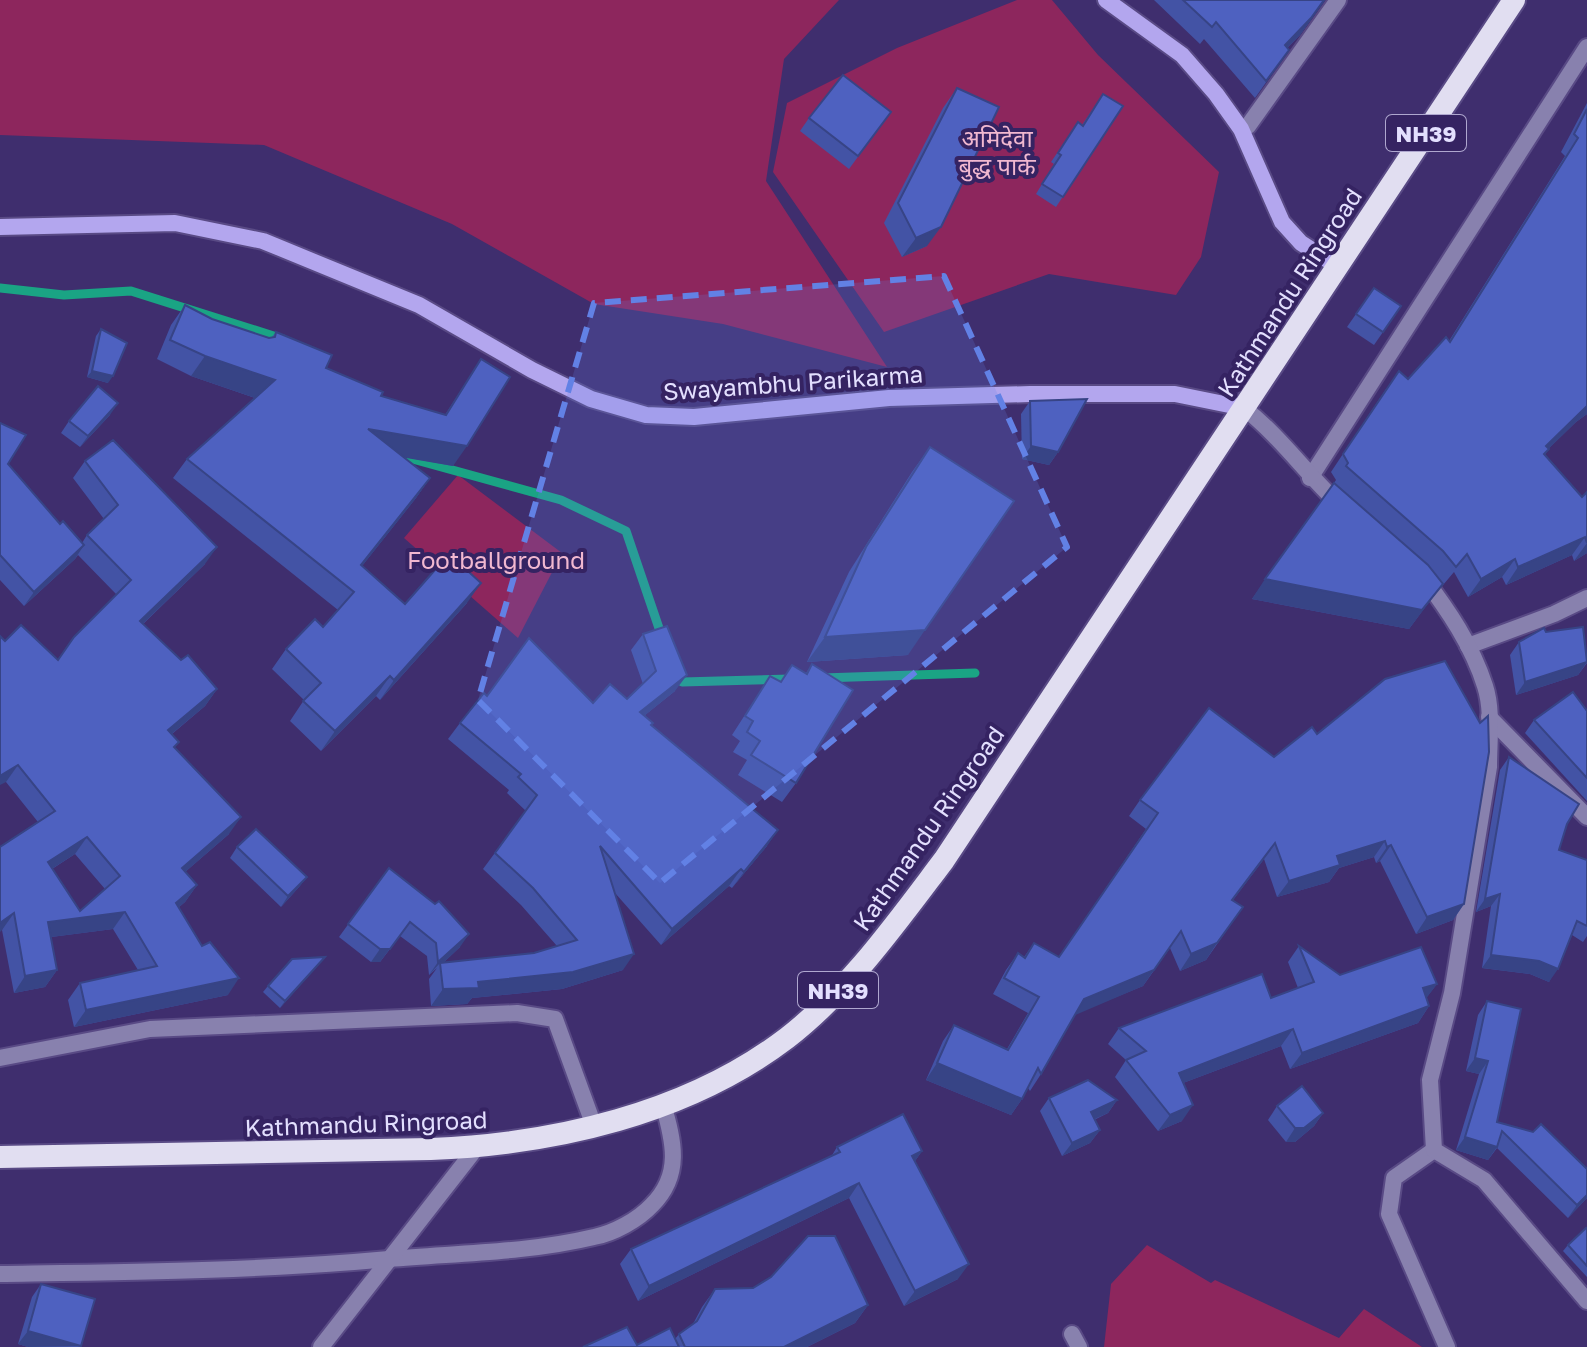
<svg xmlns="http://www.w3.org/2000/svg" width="1587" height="1347" font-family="'Golos Text','Noto Sans Devanagari',sans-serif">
<rect width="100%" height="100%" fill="#3f2e6e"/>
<g fill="#8d265d">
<path d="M 0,0 L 839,0 L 784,59 L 766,181 L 887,367 L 723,324 L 594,304 L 452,224 L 264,145 L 0,135 Z"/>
<path d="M 1017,0 L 1052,0 L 1098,55 L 1219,172 L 1201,257 L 1176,295 L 1049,274 L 884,332 L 773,172 L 787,103 L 897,48 Z"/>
<path d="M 458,475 L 562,553 L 518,638 L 404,538 Z"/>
<path d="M 1147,1245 L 1211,1283 L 1215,1280 L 1339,1338 L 1364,1309 L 1422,1347 L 1104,1347 L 1111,1284 Z"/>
</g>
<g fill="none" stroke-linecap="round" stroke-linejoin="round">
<g stroke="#1aa484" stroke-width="9">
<path d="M 0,288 L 64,295 L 131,291 L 283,339"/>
<path d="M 398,455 L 561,500 L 626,531 L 663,640"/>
<path d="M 677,672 L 682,682 L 791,679"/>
<path d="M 822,678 L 975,673"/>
</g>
<g stroke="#594a85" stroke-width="20">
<g id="minor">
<path d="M 1241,129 L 1248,126 L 1338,0"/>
<path d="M 1310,478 L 1587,47"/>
<path d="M 1468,646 L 1554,614 L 1587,598"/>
<path d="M 1489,717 L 1587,817"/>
<path d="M 0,1058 L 150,1029 L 517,1013 L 555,1019 L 594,1126"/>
<path d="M 1434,1150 L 1394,1178 L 1389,1214 L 1447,1347"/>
<path d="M 0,1274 C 130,1272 259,1271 389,1259 C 457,1253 527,1253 594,1237 C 614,1233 638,1220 652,1205 C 682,1175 674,1142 663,1104"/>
<path d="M 1072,1334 L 1079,1347"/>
<path d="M 321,1347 L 477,1147"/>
</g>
</g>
<g stroke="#594a85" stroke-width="20">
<g id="tertiary">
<path d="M 1244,408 C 1281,437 1307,475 1342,507"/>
<path d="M 1423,577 C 1448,610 1472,645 1485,686 C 1493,710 1489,741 1489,767 L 1452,993 L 1430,1080 L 1434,1150 L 1484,1180 L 1587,1301"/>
</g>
</g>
<g stroke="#594a85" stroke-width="20">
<g id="secondary">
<path d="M 1106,0 L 1182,55 L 1216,94 L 1241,129 L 1282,222 L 1301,243 L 1337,266"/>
<path d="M 0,227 L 175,223 L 263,241 L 419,305 L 532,370 L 591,399 L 646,415 L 694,417 L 889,398 L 1030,394 L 1175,394 L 1244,408"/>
</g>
</g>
<g stroke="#594a85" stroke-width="26">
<path id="trunk" d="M 0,1157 L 431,1149 C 554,1144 687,1114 787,1038 C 849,990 897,922 944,860 L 1514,0"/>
</g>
<use href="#minor" stroke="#8881ae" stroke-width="16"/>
<use href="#tertiary" stroke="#8881ae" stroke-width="16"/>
<use href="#secondary" stroke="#b3a6ee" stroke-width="16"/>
<use href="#trunk" stroke="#e1def1" stroke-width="22"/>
</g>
<g fill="#4353a5" fill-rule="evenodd">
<path d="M 1154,0 L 1325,0 L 1300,35 L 1287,48 L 1289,50 L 1255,98 L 1204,39 L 1200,44 Z"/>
<path d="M 957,88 L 927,246 L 902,257 L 884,223 L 943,108 Z"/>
<path d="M 1103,94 L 1123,106 L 1056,207 L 1036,194 L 1054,164 L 1051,162 L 1078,122 L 1082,125 Z"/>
<path d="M 1587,103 L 1587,414 L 1576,422 L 1548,449 L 1545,455 L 1582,497 L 1587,492 L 1587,553 L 1574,561 L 1572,555 L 1506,585 L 1502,577 L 1468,597 L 1454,572 L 1443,585 L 1442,584 L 1409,629 L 1252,599 L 1336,480 L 1331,472 L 1386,389 L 1408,379 L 1449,341 L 1565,156 L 1561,152 Z"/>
<path d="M 891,112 L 849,169 L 800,131 L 809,118 Z"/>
<path d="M 1374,288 L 1401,306 L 1374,345 L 1347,327 Z"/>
<path d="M 185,305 L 212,319 L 269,338 L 272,337 L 276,332 L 326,368 L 381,396 L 445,415 L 481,359 L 453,466 L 404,457 L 430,478 L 416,498 L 362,566 L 405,604 L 467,603 L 380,700 L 376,696 L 321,751 L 290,721 L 304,700 L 272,669 L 286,649 L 323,627 L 338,610 L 173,478 L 187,459 L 255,398 L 191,376 L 157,359 L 171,325 Z"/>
<path d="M 101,329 L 108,383 L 87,377 L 96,336 Z"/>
<path d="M 1030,401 L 1058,452 L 1049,465 L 1022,459 L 1021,414 Z"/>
<path d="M 110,415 L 80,447 L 61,433 L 69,421 Z"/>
<path d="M 0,423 L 8,464 L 60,524 L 82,543 L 87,535 L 104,519 L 73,478 L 85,461 L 205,564 L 143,624 L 181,660 L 217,689 L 205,706 L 172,734 L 175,748 L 229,834 L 185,872 L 197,885 L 185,902 L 179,907 L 228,995 L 74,1027 L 68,1000 L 80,983 L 138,970 L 113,929 L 51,937 L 57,970 L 45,987 L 14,993 L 2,930 L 38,822 L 6,782 L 5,641 L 58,660 L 117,595 L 78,555 L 75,559 L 24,606 L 0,580 ZM 75,854 L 105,889 L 80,911 L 52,869 Z"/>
<path d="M 930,447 L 908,655 L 807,662 L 849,572 L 912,472 Z"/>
<path d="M 643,634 L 675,691 L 645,715 L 651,725 L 767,846 L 732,888 L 729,886 L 661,945 L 615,893 L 623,970 L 562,989 L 472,998 L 467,1004 L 431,1006 L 429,979 L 437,968 L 429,975 L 427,956 L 400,936 L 380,962 L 371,962 L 339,937 L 389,868 L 460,947 L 443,963 L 534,953 L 557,946 L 521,905 L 483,869 L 526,811 L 507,793 L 509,790 L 448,739 L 460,723 L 487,696 L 593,703 L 627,699 L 643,684 L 631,650 Z"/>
<path d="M 1519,642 L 1587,663 L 1578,675 L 1516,695 L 1510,655 Z"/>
<path d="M 812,664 L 796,783 L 782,802 L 738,775 L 747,760 L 733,752 L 740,741 L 732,735 L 770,676 L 780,682 L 792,665 L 806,673 Z"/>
<path d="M 1587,711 L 1587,801 L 1525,733 L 1534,720 Z"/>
<path d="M 1312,727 L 1464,904 L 1453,920 L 1416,934 L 1380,861 L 1376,863 L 1374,857 L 1339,868 L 1329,882 L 1277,897 L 1264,859 L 1233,900 L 1243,907 L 1206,960 L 1180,971 L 1170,948 L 1143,986 L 1075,1014 L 1041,1074 L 1030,1091 L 1028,1088 L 1022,1099 L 1011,1115 L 926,1080 L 943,1041 L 954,1025 L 1007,1049 L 1028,1013 L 993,994 L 1006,970 L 1018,953 L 1024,957 L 1034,943 L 1059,957 L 1146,829 L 1129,816 L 1140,800 L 1274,757 Z"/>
<path d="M 1509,757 L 1567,824 L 1559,850 L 1587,860 L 1587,936 L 1583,942 L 1572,935 L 1549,982 L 1530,974 L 1482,968 L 1491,906 L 1476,912 L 1500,770 Z"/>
<path d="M 237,847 L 307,877 L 299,887 L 281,907 L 230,858 Z"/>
<path d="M 1299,946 L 1340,975 L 1437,984 L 1426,998 L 1429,1006 L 1418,1023 L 1290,1069 L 1281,1046 L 1183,1083 L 1182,1121 L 1158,1131 L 1115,1077 L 1126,1060 L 1108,1044 L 1119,1028 L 1271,998 L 1298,988 L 1288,962 Z"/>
<path d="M 325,957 L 280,1008 L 263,992 L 268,986 Z"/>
<path d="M 1487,1001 L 1497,1122 L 1587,1198 L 1568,1218 L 1497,1148 L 1488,1160 L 1456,1150 L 1479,1074 L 1466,1071 L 1478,1015 Z"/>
<path d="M 1049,1098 L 1117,1100 L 1108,1113 L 1094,1120 L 1100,1130 L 1090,1143 L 1062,1156 L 1040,1111 Z"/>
<path d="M 1277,1106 L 1323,1113 L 1314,1126 L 1295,1142 L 1286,1142 L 1268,1120 Z"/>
<path d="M 837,1147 L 922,1151 L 915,1161 L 958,1279 L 904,1306 L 849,1198 L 638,1301 L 620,1264 L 631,1249 L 831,1157 Z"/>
<path d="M 1587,1229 L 1587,1277 L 1563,1251 L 1568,1245 Z"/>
<path d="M 41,1284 L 81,1346 L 81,1347 L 28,1347 L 18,1344 L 32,1297 Z"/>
<path d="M 715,1289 L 868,1305 L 855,1323 L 807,1347 L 583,1347 L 637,1345 L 675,1339 L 679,1334 L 693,1324 L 702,1307 Z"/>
</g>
<g fill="#374486">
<path d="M 1325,0 L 1300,35 L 1273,62 L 1285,45 Z"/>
<path d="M 941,227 L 927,246 L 902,257 L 916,238 Z"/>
<path d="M 205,356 L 275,380 L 261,400 L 191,376 Z"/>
<path d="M 92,371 L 113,376 L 108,383 L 87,377 Z"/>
<path d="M 118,403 L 110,415 L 80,447 L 88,436 Z"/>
<path d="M 1587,406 L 1587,414 L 1576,422 L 1533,464 L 1546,446 Z"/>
<path d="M 368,429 L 467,446 L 453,466 L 354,449 Z"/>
<path d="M 1031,446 L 1058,452 L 1049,465 L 1022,459 Z"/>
<path d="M 430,478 L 416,498 L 347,585 L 361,565 Z"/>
<path d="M 1585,537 L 1572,555 L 1506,585 L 1518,567 Z"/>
<path d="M 1587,543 L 1587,553 L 1574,561 Z"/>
<path d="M 84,545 L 75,559 L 24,606 L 34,592 Z"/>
<path d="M 217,547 L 205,564 L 128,638 L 140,621 Z"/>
<path d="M 1515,559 L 1502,577 L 1468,597 L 1481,579 Z"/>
<path d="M 1265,579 L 1443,584 L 1409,629 L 1252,599 Z"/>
<path d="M 481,583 L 467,603 L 380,700 L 394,680 Z"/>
<path d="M 925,630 L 908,655 L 807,662 L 825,637 Z"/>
<path d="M 1587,662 L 1578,675 L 1516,695 L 1525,682 Z"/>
<path d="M 687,675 L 675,691 L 629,728 L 640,712 Z"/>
<path d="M 390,676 L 376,696 L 321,751 L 335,731 Z"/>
<path d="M 217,689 L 205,706 L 156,747 L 168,730 Z"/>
<path d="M 18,765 L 6,782 L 0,785 L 0,776 Z"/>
<path d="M 241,817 L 229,834 L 170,885 L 182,868 Z"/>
<path d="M 778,830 L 767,846 L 732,888 L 744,872 Z"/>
<path d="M 87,837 L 75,854 L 36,879 L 48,862 Z"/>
<path d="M 1385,841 L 1374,857 L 1339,868 L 1329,882 L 1277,897 L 1289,881 L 1337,856 Z"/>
<path d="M 1391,845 L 1380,861 L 1376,863 L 1387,847 Z"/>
<path d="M 741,869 L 729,886 L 661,945 L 672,929 Z"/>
<path d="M 307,877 L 299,887 L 281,907 L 288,896 Z"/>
<path d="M 197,885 L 185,902 L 164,920 L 176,903 Z"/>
<path d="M 1500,894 L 1491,906 L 1476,912 L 1485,899 Z"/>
<path d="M 1464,904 L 1453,920 L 1416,934 L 1427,917 Z"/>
<path d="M 125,912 L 113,929 L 36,939 L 48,922 Z"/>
<path d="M 14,913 L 2,930 L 0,932 L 0,923 Z"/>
<path d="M 410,922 L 380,962 L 371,962 L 380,949 Z"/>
<path d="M 469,934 L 460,947 L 441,965 L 440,963 L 429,975 L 438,962 Z"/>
<path d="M 1217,943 L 1206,960 L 1180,971 L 1191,954 Z"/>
<path d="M 634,954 L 623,970 L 562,989 L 472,998 L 467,1004 L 431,1006 L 443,989 Z"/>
<path d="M 1491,955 L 1539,961 L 1558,969 L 1549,982 L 1530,974 L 1482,968 Z"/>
<path d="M 325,957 L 320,963 L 280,1008 L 285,1001 Z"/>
<path d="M 57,970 L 45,987 L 14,993 L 25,976 Z"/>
<path d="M 1154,970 L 1143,986 L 1073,1016 L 1084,999 Z"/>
<path d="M 239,978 L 228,995 L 74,1027 L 86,1010 Z"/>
<path d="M 1437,984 L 1425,1000 L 1423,988 Z"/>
<path d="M 1429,1006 L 1418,1023 L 1290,1069 L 1302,1053 Z"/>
<path d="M 1293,1029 L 1281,1046 L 1167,1089 L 1179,1073 Z"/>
<path d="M 1475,1058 L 1488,1061 L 1479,1074 L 1466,1071 Z"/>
<path d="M 937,1063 L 1022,1099 L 1011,1115 L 926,1080 Z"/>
<path d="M 1117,1100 L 1108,1113 L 1081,1125 L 1091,1112 Z"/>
<path d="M 1193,1105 L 1182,1121 L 1158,1131 L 1170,1115 Z"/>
<path d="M 1323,1113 L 1314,1126 L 1295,1142 L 1286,1142 L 1295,1128 Z"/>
<path d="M 1100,1130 L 1090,1143 L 1062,1156 L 1072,1143 Z"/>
<path d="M 1465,1137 L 1497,1147 L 1488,1160 L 1456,1150 Z"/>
<path d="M 922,1151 L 911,1167 L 912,1156 Z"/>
<path d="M 859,1183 L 849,1198 L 638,1301 L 649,1286 Z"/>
<path d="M 1587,1195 L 1587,1198 L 1568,1218 L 1577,1205 Z"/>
<path d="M 969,1264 L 958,1279 L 904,1306 L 915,1291 Z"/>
<path d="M 868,1305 L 855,1323 L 807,1347 L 784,1347 Z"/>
<path d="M 28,1331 L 81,1346 L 28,1347 L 18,1344 Z"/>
</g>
<g fill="#4e61c0" stroke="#374486" stroke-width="2" fill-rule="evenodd">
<path d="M 1183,0 L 1324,0 L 1311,18 L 1285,45 L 1289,50 L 1266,81 L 1216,22 L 1212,27 Z"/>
<path d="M 843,75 L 891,112 L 858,156 L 809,118 Z"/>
<path d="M 957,88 L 999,107 L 941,227 L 916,238 L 898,203 Z"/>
<path d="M 1103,94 L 1123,106 L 1063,197 L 1042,184 L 1061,155 L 1058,153 L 1078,122 L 1083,126 Z"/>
<path d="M 1587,109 L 1587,406 L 1546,446 L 1549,449 L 1544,454 L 1582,497 L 1587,492 L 1587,543 L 1585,537 L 1518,567 L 1515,559 L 1481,579 L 1467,554 L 1456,567 L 1443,551 L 1346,466 L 1348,463 L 1343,454 L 1399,371 L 1408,379 L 1446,337 L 1450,342 L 1578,138 L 1574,134 Z"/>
<path d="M 1374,288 L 1401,306 L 1383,332 L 1356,314 Z"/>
<path d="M 185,305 L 212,319 L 269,338 L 275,337 L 276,332 L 332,355 L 326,368 L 383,392 L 381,396 L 446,415 L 481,359 L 510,377 L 467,446 L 368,429 L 430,478 L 361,565 L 405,604 L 449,554 L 481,583 L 394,680 L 390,676 L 335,731 L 303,701 L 321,683 L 286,649 L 315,619 L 323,627 L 354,592 L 187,459 L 275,380 L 205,356 L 170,340 Z"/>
<path d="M 101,329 L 127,343 L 113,376 L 92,371 Z"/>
<path d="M 98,386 L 118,403 L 88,436 L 69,421 Z"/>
<path d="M 1087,399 L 1058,452 L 1031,446 L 1030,401 Z"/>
<path d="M 0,423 L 26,435 L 8,464 L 60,524 L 63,521 L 84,545 L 34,592 L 0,555 Z"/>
<path d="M 113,440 L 217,547 L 140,621 L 181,660 L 188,655 L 217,689 L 168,730 L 179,742 L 174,747 L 241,817 L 182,868 L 197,885 L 176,903 L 202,946 L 210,942 L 239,978 L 86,1010 L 80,983 L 157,966 L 125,912 L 48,922 L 57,970 L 25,976 L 14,913 L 0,923 L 0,847 L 55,811 L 18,765 L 0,776 L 0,636 L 5,641 L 21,625 L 58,660 L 74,637 L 131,580 L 87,535 L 118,505 L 85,461 ZM 87,837 L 120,876 L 80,911 L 48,862 Z"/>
<path d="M 930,447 L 1014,501 L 925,630 L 825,637 L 866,547 Z"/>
<path d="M 1334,483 L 1428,565 L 1443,584 L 1422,610 L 1265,579 Z"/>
<path d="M 667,626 L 687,675 L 640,712 L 653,723 L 651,725 L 778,830 L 744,872 L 741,869 L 672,929 L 600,846 L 634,954 L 573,972 L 478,982 L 479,988 L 443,989 L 440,963 L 534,953 L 577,940 L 533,888 L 495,853 L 537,795 L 518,777 L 521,774 L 460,723 L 484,693 L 487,696 L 529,638 L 593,703 L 610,684 L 627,699 L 656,671 L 643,634 Z"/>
<path d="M 1583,627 L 1587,662 L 1525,682 L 1519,642 L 1544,628 L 1546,632 Z"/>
<path d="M 1445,661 L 1480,723 L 1488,716 L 1489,752 L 1464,904 L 1427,917 L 1391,845 L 1387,847 L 1385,841 L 1337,856 L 1340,865 L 1289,881 L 1275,843 L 1232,900 L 1243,907 L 1217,943 L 1191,954 L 1181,931 L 1154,970 L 1084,999 L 1041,1074 L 1038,1068 L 1022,1099 L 937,1063 L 954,1025 L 1008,1050 L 1039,997 L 1004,978 L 1018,953 L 1025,958 L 1034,943 L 1059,957 L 1158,813 L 1140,800 L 1209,708 L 1274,757 L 1312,727 L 1317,734 L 1385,679 Z"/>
<path d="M 812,664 L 853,690 L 796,783 L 751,755 L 760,741 L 747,732 L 753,721 L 745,716 L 770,676 L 781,682 L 792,665 L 807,674 Z"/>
<path d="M 1573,692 L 1587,711 L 1587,778 L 1534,720 Z"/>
<path d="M 1509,757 L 1579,804 L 1567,824 L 1559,850 L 1587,860 L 1587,926 L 1577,921 L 1558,969 L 1539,961 L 1491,955 L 1500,894 L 1485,899 Z"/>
<path d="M 256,829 L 307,877 L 288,896 L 237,847 Z"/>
<path d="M 389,868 L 435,904 L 439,901 L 469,934 L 438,962 L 436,943 L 410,922 L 390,949 L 380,949 L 348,924 Z"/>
<path d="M 1299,946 L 1340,975 L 1421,947 L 1437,984 L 1423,988 L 1429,1006 L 1302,1053 L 1293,1029 L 1179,1073 L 1193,1105 L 1170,1115 L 1126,1060 L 1146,1051 L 1119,1028 L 1262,974 L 1271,998 L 1314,982 Z"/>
<path d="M 325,957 L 285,1001 L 268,986 L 292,959 Z"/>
<path d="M 1487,1001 L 1521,1009 L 1497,1122 L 1533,1132 L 1541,1124 L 1587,1169 L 1587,1195 L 1577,1205 L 1502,1131 L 1497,1147 L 1465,1137 L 1488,1061 L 1475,1058 Z"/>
<path d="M 1088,1080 L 1117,1100 L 1091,1112 L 1100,1130 L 1072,1143 L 1049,1098 Z"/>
<path d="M 1302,1086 L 1323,1113 L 1304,1128 L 1295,1128 L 1277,1106 Z"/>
<path d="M 903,1114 L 922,1151 L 912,1156 L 969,1264 L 915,1291 L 859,1183 L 649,1286 L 631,1249 L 840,1152 L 837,1147 Z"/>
<path d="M 1586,1228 L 1587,1229 L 1587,1266 L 1568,1245 Z"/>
<path d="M 808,1236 L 835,1236 L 868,1305 L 784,1347 L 685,1347 L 679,1334 L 697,1321 L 715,1289 L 753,1288 L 771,1277 Z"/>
<path d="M 41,1284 L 95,1299 L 81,1346 L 28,1331 Z"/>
<path d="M 627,1327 L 637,1345 L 670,1328 L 679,1347 L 583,1347 Z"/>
</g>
<path fill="#6281e5" fill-opacity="0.2" stroke="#6281e5" stroke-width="6" stroke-dasharray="16 10" stroke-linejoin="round" d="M 944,276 L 1067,547 L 660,883 L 478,700 L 594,303 Z"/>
<g text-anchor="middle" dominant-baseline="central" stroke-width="8" stroke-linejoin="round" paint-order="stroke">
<g fill="#352362" stroke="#afa7cf" stroke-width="2">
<rect x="1386" y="115" width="80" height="36" rx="6"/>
<rect x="798" y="972" width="80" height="36" rx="6"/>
</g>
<g font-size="22" font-weight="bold" fill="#e3dffe">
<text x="1426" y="133">NH39</text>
<text x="838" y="990">NH39</text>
</g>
<g font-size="24" fill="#f1b8d0" stroke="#352362">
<text x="997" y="137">अमिदेवा<tspan x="997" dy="28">बुद्ध पार्क</tspan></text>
<text x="496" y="559">Footballground</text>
</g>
<g font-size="24" fill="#e3dffe" stroke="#352362">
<text transform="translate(1289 292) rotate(-57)">Kathmandu Ringroad</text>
<text transform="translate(793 382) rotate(-4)">Swayambhu Parikarma</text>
<text transform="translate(928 828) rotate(-55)">Kathmandu Ringroad</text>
<text transform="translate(366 1123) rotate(-2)">Kathmandu Ringroad</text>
</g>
</g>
</svg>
